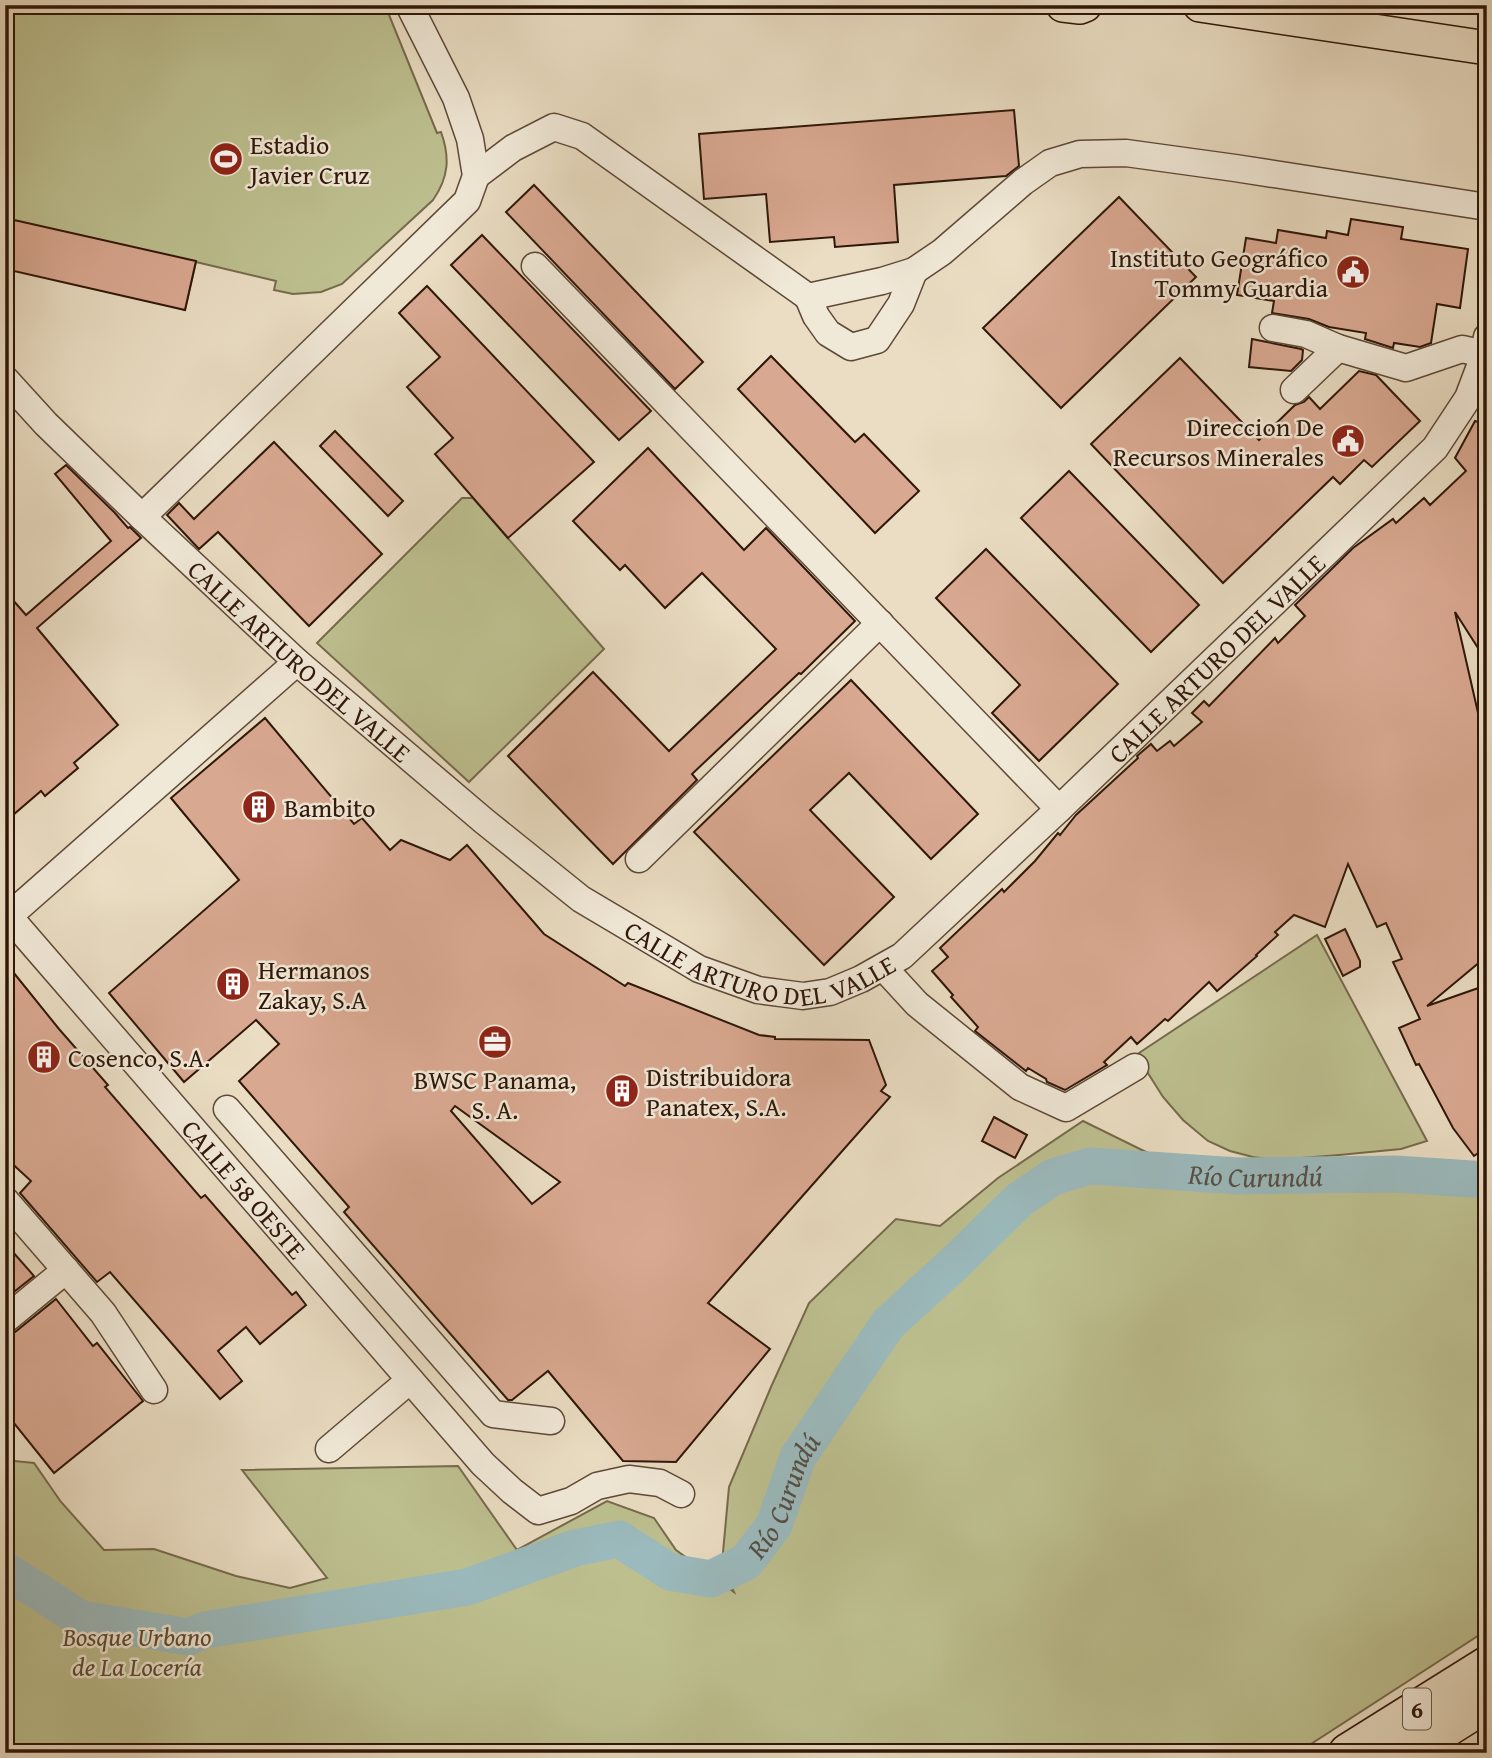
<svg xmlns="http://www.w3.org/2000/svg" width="1492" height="1758" font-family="'Gentium Book Plus',serif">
<rect width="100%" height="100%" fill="#eaddc3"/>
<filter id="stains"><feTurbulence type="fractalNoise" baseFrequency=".00286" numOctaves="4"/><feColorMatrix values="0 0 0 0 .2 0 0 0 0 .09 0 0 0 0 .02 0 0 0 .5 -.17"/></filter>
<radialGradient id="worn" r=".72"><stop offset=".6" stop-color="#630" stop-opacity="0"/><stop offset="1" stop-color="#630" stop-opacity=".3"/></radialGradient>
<g fill="#bdbf8f" stroke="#766a4c" stroke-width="2">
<path d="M 5,5 L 385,5 L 437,133 L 441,132 C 450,157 449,177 433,200 L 342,284 L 321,292 L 293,294 L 274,290 L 276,281 L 196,262 L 185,310 L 5,258 L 14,220 L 5,218 Z"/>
<path d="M 462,498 L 473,498 L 604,649 L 469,782 L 317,643 Z"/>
<path d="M 1317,935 L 1427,1141 L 1401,1149 L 1339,1155 L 1275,1160 L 1253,1157 L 1230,1151 L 1208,1141 L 1183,1120 L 1163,1097 L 1146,1070 L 1147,1065 L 1139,1053 Z"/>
<path d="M 1083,1121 L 1148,1153 L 1251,1165 L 1487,1166 L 1487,1630 L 1297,1753 L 5,1753 L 5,1460 L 34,1463 L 61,1502 L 104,1550 L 154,1549 L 236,1576 L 290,1588 L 327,1578 L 242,1470 L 458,1466 L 517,1550 L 607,1501 L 654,1518 L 676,1550 L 734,1592 L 722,1563 L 729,1487 L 771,1387 L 809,1303 L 896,1219 L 940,1226 L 998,1178 Z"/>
</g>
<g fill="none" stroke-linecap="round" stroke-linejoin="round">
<path stroke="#9bbabd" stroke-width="37" id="s1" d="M 5,1570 L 81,1619 L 188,1637 L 205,1630 L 467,1587 L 575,1548 L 619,1539 L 670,1572 L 711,1579 L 746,1562 L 774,1525 L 798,1457 L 888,1324 L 958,1260 L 1019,1200 L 1053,1177 L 1090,1166 L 1238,1176 L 1395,1174 L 1487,1180"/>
</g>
<g fill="#d9a891" stroke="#2f1608" stroke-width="2" fill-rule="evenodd">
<path d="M 1014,110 L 1019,166 L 1006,176 L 894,185 L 898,242 L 835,247 L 834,237 L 770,242 L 766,194 L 704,199 L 699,134 Z"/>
<path d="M 534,185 L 703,362 L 675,389 L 506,212 Z"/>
<path d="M 1119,197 L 1196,277 L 1061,408 L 983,328 Z"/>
<path d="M 1351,219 L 1403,227 L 1401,239 L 1468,249 L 1460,308 L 1437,304 L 1431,343 L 1420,347 L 1394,343 L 1393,348 L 1365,339 L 1366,333 L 1329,327 L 1309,319 L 1272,313 L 1274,301 L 1237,295 L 1246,238 L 1276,243 L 1278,230 L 1326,238 L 1327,231 L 1348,235 Z"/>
<path d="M 14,220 L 196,261 L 185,310 L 5,269 L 5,258 Z"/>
<path d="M 482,235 L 651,411 L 619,440 L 451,265 Z"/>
<path d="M 427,286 L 594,462 L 508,538 L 435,454 L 453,438 L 407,387 L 440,357 L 399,313 Z"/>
<path d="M 1252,339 L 1301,349 L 1303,350 L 1302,360 L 1291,371 L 1249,367 Z"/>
<path d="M 771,356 L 855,442 L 864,434 L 919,491 L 875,533 L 738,389 Z"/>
<path d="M 1180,358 L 1259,440 L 1295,405 L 1304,402 L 1309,397 L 1320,409 L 1359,371 L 1376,375 L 1420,421 L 1372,467 L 1364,460 L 1340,484 L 1333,477 L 1223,583 L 1091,444 Z"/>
<path d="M 1475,421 L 1487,425 L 1487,662 L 1455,612 L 1484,739 L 1487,737 L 1487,956 L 1427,1006 L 1487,985 L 1487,1147 L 1474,1156 L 1453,1128 L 1419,1064 L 1416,1065 L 1399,1028 L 1420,1019 L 1393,962 L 1402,959 L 1386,923 L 1377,927 L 1348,864 L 1325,927 L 1294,915 L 1275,932 L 1278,935 L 1256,955 L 1257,956 L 1217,991 L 1209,982 L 1168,1021 L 1165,1019 L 1137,1044 L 1131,1037 L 1104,1062 L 1107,1065 L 1065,1090 L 1047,1082 L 1046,1079 L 1028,1068 L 1026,1071 L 975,1031 L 978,1027 L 951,997 L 953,995 L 932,971 L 948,957 L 940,948 L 1002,889 L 1004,892 L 1035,861 L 1058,833 L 1060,835 L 1076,815 L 1138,758 L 1137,756 L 1151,744 L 1157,751 L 1170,741 L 1174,746 L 1202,722 L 1192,713 L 1204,701 L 1209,706 L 1275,638 L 1278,643 L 1305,616 L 1295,605 L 1353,548 L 1393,519 L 1396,523 L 1424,498 L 1430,505 L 1466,471 L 1455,458 Z"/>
<path d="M 335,431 L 403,501 L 388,516 L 320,446 Z"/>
<path d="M 274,442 L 382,554 L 309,626 L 218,532 L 199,549 L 167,515 L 179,503 L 194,519 Z"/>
<path d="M 648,448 L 744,550 L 766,528 L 855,621 L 801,674 L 799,673 L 692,774 L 697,780 L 613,864 L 508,756 L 593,672 L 669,751 L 776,649 L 702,573 L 665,608 L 625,565 L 620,570 L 573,521 Z"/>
<path d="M 66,465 L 115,513 L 128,528 L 130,527 L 141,538 L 37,628 L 118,725 L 74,763 L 78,768 L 45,796 L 41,791 L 13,815 L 5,805 L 5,591 L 26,615 L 111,541 L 55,474 Z"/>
<path d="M 1069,471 L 1199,605 L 1151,652 L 1021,518 Z"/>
<path d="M 986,549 L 1118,684 L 1039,761 L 992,713 L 1020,685 L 936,598 Z"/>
<path d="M 851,680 L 978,814 L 931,859 L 849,773 L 810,810 L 894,897 L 824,965 L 694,832 Z"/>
<path d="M 265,718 L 354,824 L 362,818 L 390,850 L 401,840 L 450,860 L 467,845 L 544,934 L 625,986 L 628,983 L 759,1035 L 775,1037 L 775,1039 L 869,1040 L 886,1085 L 881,1091 L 890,1097 L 708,1303 L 770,1349 L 676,1462 L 623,1461 L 548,1371 L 512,1400 L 508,1400 L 344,1212 L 349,1207 L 239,1081 L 279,1044 L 256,1020 L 184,1082 L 109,993 L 239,880 L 171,798 ZM 455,1106 L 560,1182 L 532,1204 L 451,1111 Z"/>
<path d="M 1345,929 L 1360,961 L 1360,967 L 1343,976 L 1325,939 Z"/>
<path d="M 5,962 L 59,1029 L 108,1085 L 105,1087 L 201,1198 L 205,1195 L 292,1295 L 296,1292 L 306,1305 L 260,1344 L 246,1327 L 218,1351 L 242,1381 L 220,1399 L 110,1272 L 97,1282 L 20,1193 L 31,1181 L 5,1157 Z"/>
<path d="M 994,1117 L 1027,1135 L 1015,1158 L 982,1141 Z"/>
<path d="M 5,1243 L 34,1276 L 5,1299 Z"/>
<path d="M 56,1299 L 93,1346 L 97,1343 L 143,1401 L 54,1473 L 5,1412 L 5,1335 L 15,1332 Z"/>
</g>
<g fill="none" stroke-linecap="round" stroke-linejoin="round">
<g stroke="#5e4837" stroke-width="29">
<g id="minor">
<path d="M 476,176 L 513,148 L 554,127 L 582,136 L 808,297 L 882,281 L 914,271 L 942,252 L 1023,182 L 1050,163 L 1080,154 L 1126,153 L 1235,168 L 1487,207"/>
<path d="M 535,266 L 1059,809"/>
<path d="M 808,297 L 816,316 L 828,333 L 851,347 L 877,340 L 901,304 L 914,271"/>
<path d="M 1273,328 L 1306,334 L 1338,348"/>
<path id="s2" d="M 5,379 L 46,424 L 142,517 L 297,662 L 484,821 L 581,899 L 699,969 L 758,990 L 803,996 L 830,992 L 861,979 L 902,956 L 1059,809 L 1435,448 L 1468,398 L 1482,361 L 1487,337"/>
<path d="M 1294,390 L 1338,348 L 1406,368 L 1462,349 L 1484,354"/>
<path d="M 142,517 L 467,201 L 476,176 L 470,139 L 456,98 L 409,5"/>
<path d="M 639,859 L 880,623"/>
<path id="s3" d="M 5,912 L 483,1464 L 512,1491 L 538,1511 L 571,1501 L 597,1486 L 629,1479 L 660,1483 L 681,1494"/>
<path d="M 9,916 L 297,662"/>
<path d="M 883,967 L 917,1004 L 1020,1087 L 1066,1108 L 1135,1067"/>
<path d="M 227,1109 L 493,1414 L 551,1421"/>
<path d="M 5,1200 L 103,1313 L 154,1390"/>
<path d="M 5,1320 L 66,1270"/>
<path d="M 329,1449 L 410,1380"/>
</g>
</g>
<g stroke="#2f1608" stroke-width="36">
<g id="major">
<path d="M 1063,5 L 1080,7 L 1085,5"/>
<path d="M 1200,5 L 1487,48"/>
</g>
</g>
<g stroke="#2f1608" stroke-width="41">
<g id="highway">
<path d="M 1348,1753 L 1487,1666"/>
<path d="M 1406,1753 L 1487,1702"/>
</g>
</g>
<use href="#minor" stroke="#f1e9d8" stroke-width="26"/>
<use href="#major" stroke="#eaddc3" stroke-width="33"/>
<use href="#highway" stroke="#eaddc3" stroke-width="38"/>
</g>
<defs>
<g id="stadium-disc" transform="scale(1.75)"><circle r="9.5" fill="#8f2418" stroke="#f1e9d8"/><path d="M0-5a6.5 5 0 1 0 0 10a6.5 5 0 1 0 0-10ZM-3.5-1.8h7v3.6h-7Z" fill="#fff"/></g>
<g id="civic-disc" transform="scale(1.75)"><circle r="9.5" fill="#8f2418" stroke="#f1e9d8"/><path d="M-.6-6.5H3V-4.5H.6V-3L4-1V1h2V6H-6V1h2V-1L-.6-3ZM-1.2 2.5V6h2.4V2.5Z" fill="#fff"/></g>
<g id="building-disc" transform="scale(1.75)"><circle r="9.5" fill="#8f2418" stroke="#f1e9d8"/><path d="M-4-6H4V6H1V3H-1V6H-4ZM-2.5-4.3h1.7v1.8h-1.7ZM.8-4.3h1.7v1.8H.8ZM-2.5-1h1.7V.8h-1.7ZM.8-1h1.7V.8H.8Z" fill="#fff"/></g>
<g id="office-disc" transform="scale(1.75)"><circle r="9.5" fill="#8f2418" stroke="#f1e9d8"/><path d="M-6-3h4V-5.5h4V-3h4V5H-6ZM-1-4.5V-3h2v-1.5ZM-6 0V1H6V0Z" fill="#fff"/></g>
</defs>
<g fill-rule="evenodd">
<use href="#stadium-disc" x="226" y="159"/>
<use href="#civic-disc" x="1353" y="272"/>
<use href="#civic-disc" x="1348" y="441"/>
<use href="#building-disc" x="259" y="807"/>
<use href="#building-disc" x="233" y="984"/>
<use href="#office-disc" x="495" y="1042"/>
<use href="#building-disc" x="44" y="1057"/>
<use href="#building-disc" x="622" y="1091"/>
</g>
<g text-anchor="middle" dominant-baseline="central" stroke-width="5" stroke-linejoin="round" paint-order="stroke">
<rect fill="#f1e9d8" stroke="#695546" stroke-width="2" x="1403" y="1688.5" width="28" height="41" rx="5"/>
<g font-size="24" font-weight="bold" fill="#2f1608">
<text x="1417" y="1709">6</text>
</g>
<g font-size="26" fill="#2f1608" stroke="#f1e9d8" text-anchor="start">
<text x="250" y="144">Estadio<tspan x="250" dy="30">Javier Cruz</tspan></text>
<text x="1328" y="257" text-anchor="end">Instituto Geográfico<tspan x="1328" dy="30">Tommy Guardia</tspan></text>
<text x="1324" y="426" text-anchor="end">Direccion De<tspan x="1324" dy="30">Recursos Minerales</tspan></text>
<text x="284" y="807">Bambito</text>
<text x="258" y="969">Hermanos<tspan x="258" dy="30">Zakay, S.A</tspan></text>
<text x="68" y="1057">Cosenco, S.A.</text>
<text x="646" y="1076">Distribuidora<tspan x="646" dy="30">Panatex, S.A.</tspan></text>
<text x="495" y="1079" text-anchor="middle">BWSC Panama,<tspan x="495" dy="30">S. A.</tspan></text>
</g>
<g font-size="26" fill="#2f1608" stroke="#f1e9d8">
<text stroke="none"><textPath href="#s2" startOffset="1563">CALLE ARTURO DEL VALLE</textPath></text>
<text stroke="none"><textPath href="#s2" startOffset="408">CALLE ARTURO DEL VALLE</textPath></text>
<text stroke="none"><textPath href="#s2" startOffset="975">CALLE ARTURO DEL VALLE</textPath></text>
<text stroke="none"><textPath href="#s3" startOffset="366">CALLE 58 OESTE</textPath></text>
</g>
<g font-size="26" font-style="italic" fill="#5a4930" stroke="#f1e9d8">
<text x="137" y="1636">Bosque Urbano<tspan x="137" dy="30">de La Locería</tspan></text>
</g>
<g font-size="28" font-style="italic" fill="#554f47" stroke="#f1e9d8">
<text stroke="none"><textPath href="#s1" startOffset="1489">Río Curundú</textPath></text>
<text stroke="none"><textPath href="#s1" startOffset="861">Río Curundú</textPath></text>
</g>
</g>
<rect width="1492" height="1758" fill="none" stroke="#eaddc3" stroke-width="28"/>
<rect x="7" y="7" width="1478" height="1744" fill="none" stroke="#2f1608" stroke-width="3.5"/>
<rect x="14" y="14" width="1464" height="1730" fill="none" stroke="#2f1608" stroke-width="2"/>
<rect width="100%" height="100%" filter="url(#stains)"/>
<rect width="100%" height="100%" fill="url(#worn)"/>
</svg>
